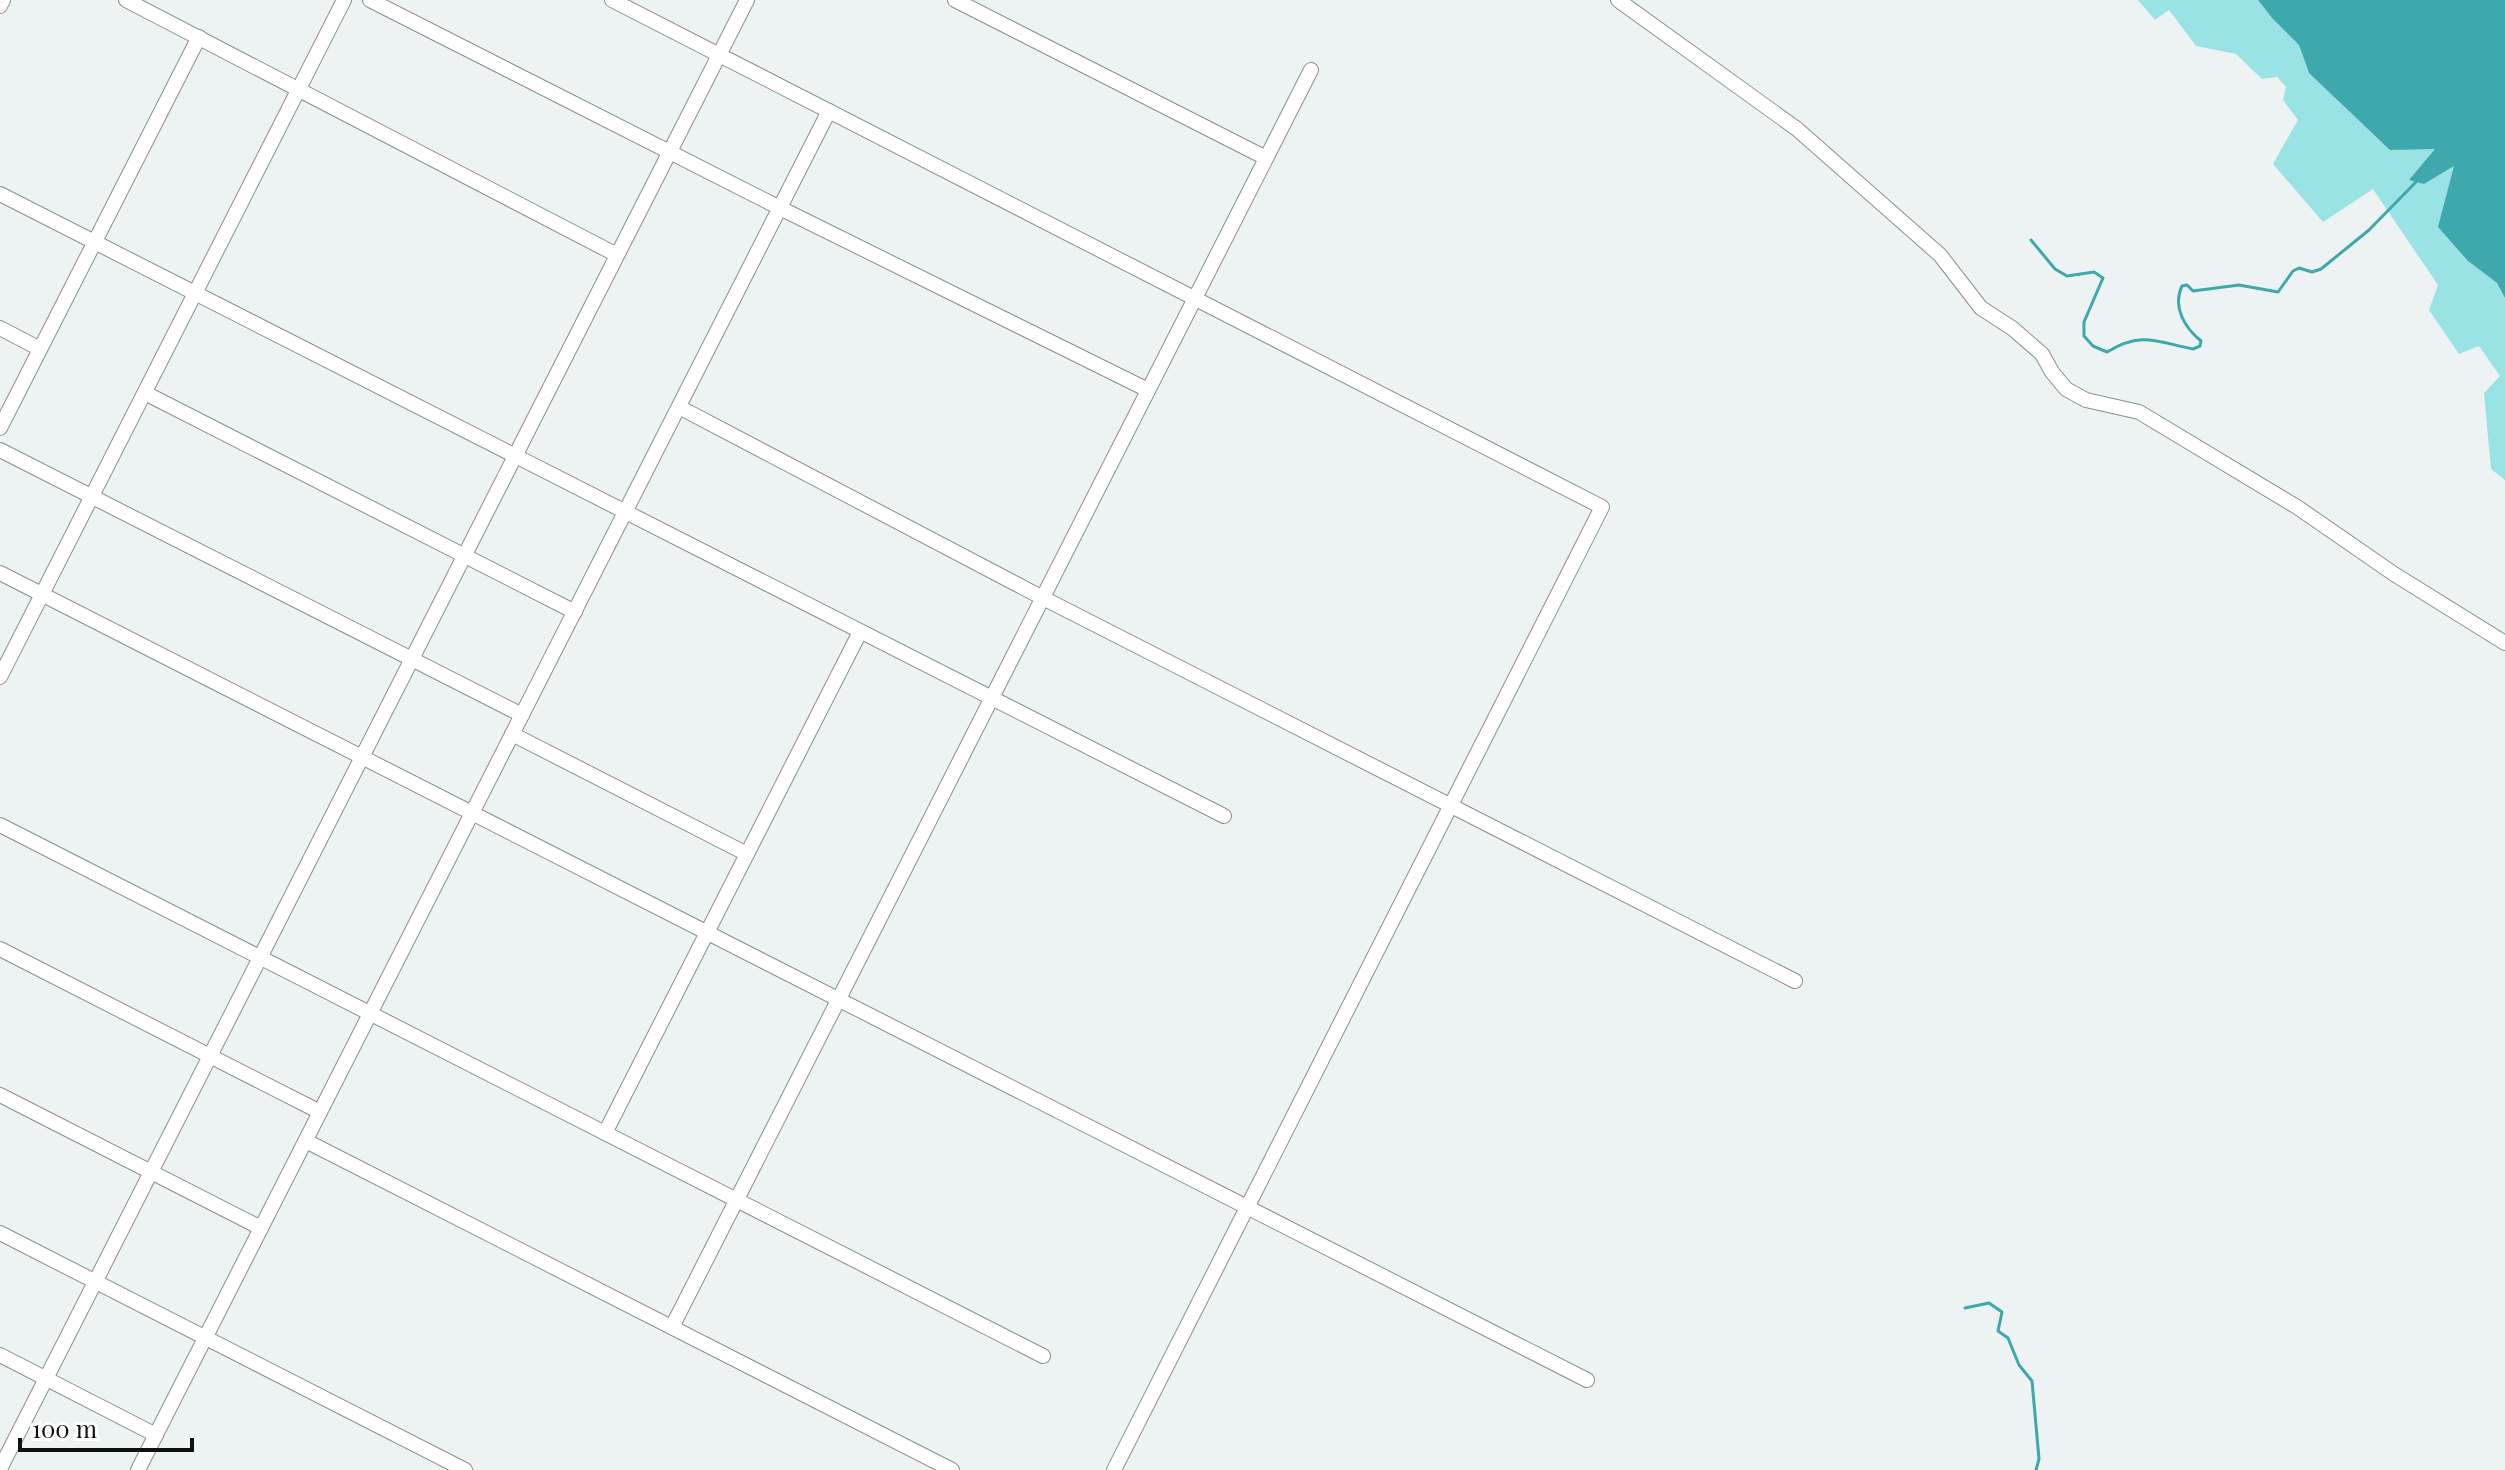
<svg xmlns="http://www.w3.org/2000/svg" width="2505" height="1470" font-family="'Playfair Display',serif">
<rect width="100%" height="100%" fill="#edf3f3"/>
<path fill="#9ae3e5" d="M 2138,0 L 2258,0 L 2272,18 L 2299,45 L 2309,73 L 2436,148 L 2410,180 L 2424,184 L 2455,165 L 2468,261 L 2497,283 L 2505,298 L 2505,480 L 2491,469 L 2484,393 L 2500,376 L 2479,346 L 2459,354 L 2429,310 L 2438,285 L 2373,189 L 2323,222 L 2273,164 L 2298,120 L 2283,100 L 2286,87 L 2277,77 L 2262,79 L 2236,54 L 2196,46 L 2169,10 L 2155,20 Z"/>
<path fill="#3ea8ac" d="M 2258,0 L 2505,0 L 2505,298 L 2497,283 L 2468,261 L 2438,227 L 2454,166 L 2424,184 L 2409,180 L 2435,149 L 2390,150 L 2309,73 L 2299,45 L 2272,18 Z"/>
<g fill="none" stroke-linecap="round" stroke-linejoin="round">
<g stroke="#3ea8ac" stroke-width="3">
<path d="M 2031,240 L 2055,269 L 2067,276 L 2094,272 L 2103,278 L 2084,322 L 2084,336 L 2093,346 L 2107,352 C 2142,331 2157,342 2193,349 L 2200,346 L 2201,341 C 2185,328 2172,307 2182,286 L 2187,285 L 2193,291 L 2239,285 L 2278,292 L 2293,271 L 2299,268 L 2312,272 L 2321,269 L 2369,230 L 2416,182"/>
<path d="M 1965,1308 L 1989,1303 L 2002,1312 L 1998,1331 L 2008,1338 L 2019,1365 L 2032,1381 L 2039,1459 L 2036,1470"/>
</g>
<g stroke="#898f8f" stroke-width="16">
<g id="minor">
<path d="M 126,0 L 617,255"/>
<path d="M 370,0 L 780,208 L 1148,390"/>
<path d="M 612,0 L 1602,507 L 1114,1470"/>
<path d="M 955,0 L 1266,158"/>
<path d="M 1618,0 L 1797,129 L 1940,255 L 1981,308 L 2012,328 L 2042,354 L 2052,372 L 2066,389 L 2086,400 L 2139,412 L 2297,507 L 2394,574 L 2505,643"/>
<path d="M 0,6 L 3,0"/>
<path d="M 0,194 L 1224,816"/>
<path d="M 0,328 L 40,349"/>
<path d="M 145,393 L 575,612"/>
<path d="M 679,407 L 1043,598 L 1795,981"/>
<path d="M 0,428 L 199,37"/>
<path d="M 0,450 L 522,715"/>
<path d="M 0,573 L 1587,1380"/>
<path d="M 0,677 L 344,0"/>
<path d="M 512,734 L 747,854"/>
<path d="M 0,825 L 1043,1356"/>
<path d="M 0,949 L 320,1112"/>
<path d="M 0,1095 L 261,1228"/>
<path d="M 605,1133 L 860,632"/>
<path d="M 306,1141 L 952,1470"/>
<path d="M 0,1233 L 465,1470"/>
<path d="M 672,1327 L 1311,70"/>
<path d="M 0,1355 L 156,1435"/>
<path d="M 0,1469 L 747,0"/>
<path d="M 138,1470 L 829,111"/>
</g>
</g>
<use href="#minor" stroke="#fff" stroke-width="14"/>
</g>
<path d="M20 1438v12h172v-12" fill="none" stroke="#0f1111" stroke-width="4"/>
<text x="32" y="1438" font-size="24" fill="#0f1111" stroke="#ffffff" stroke-width="6" paint-order="stroke">100 m</text>
</svg>
